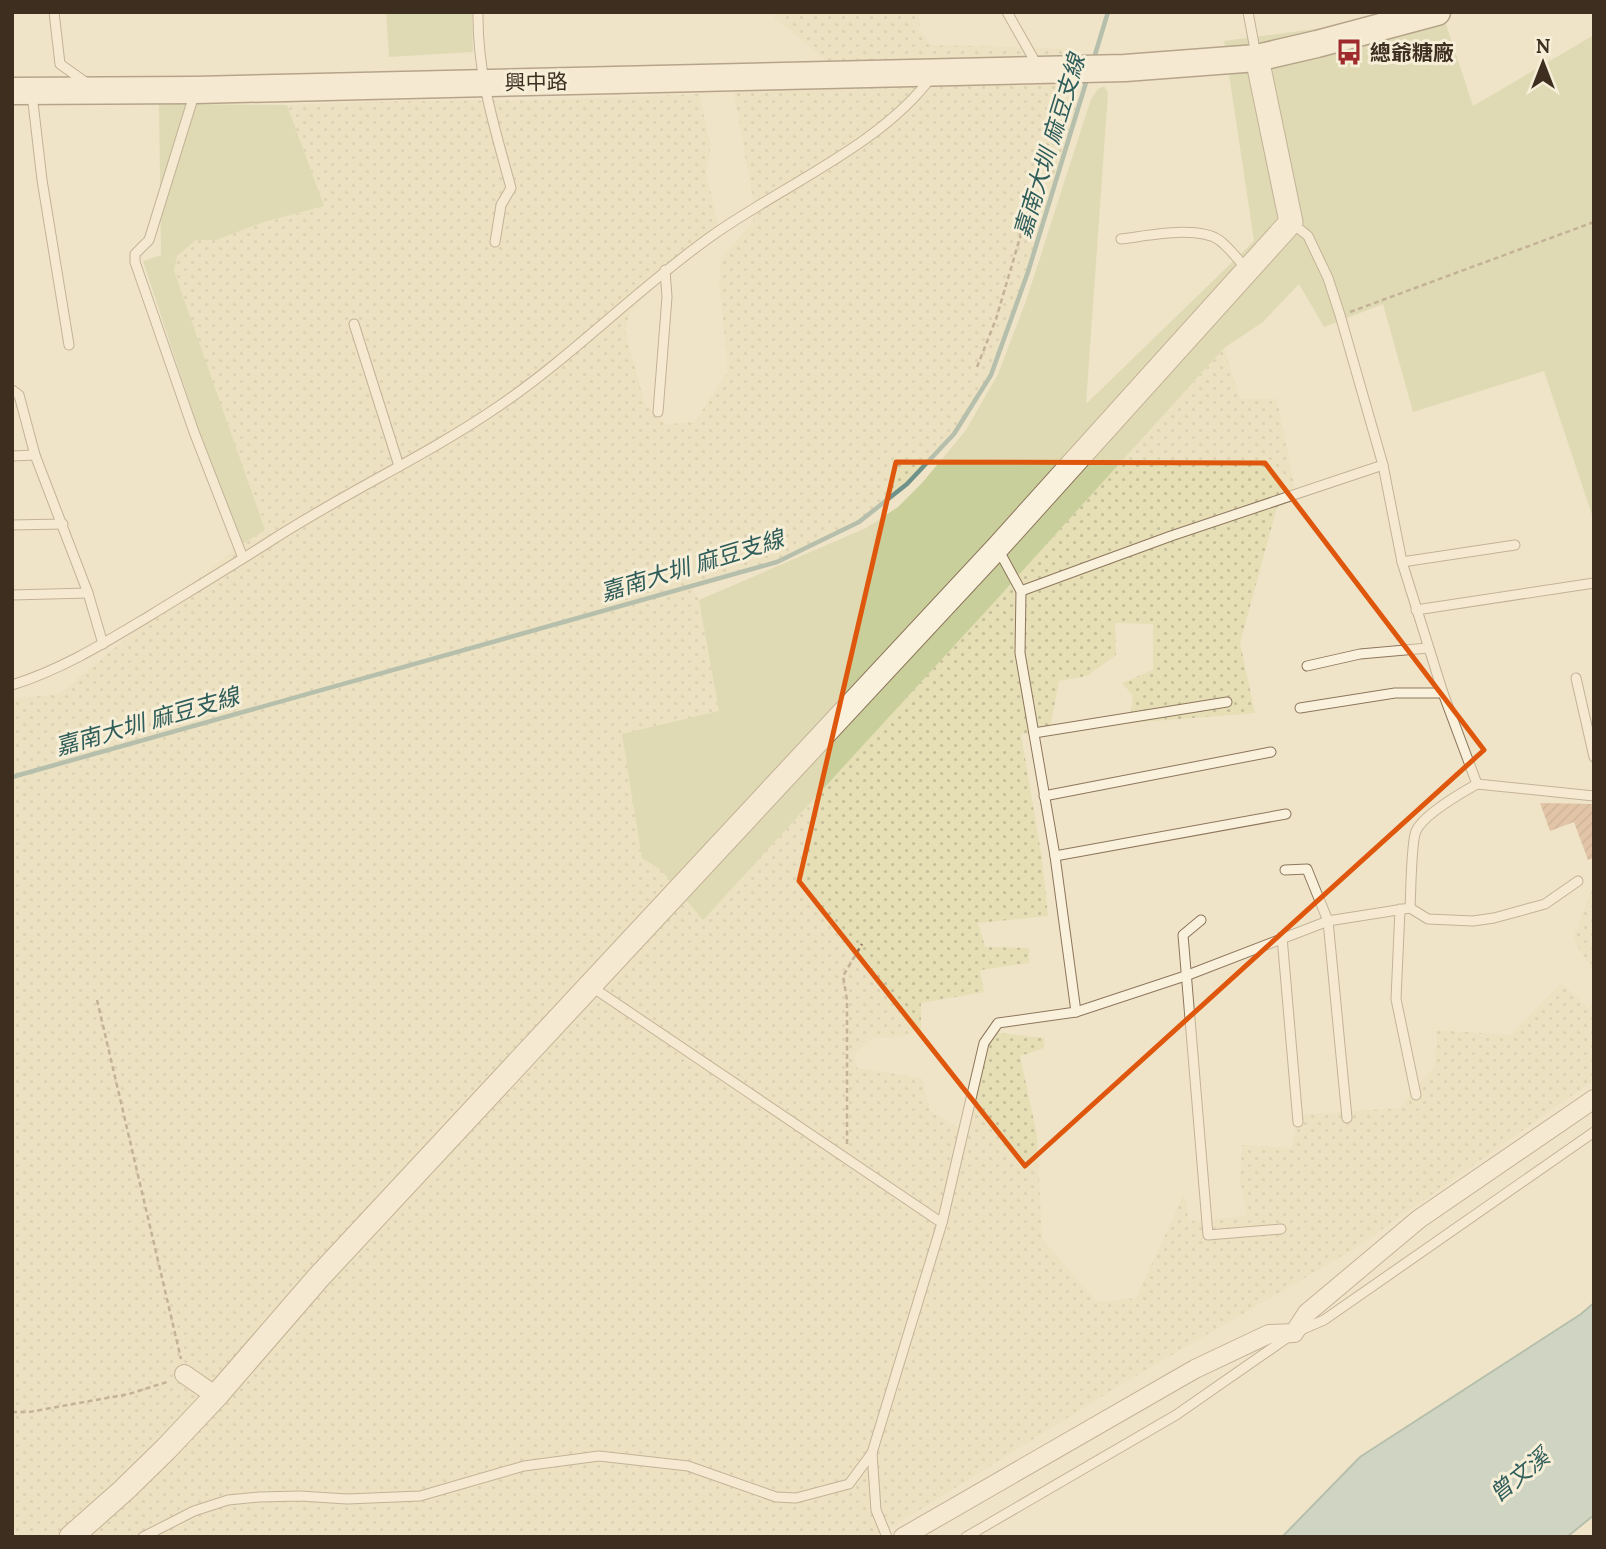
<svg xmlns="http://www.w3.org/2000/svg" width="1606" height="1549" font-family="Lora,'Noto Sans TC',serif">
<defs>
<pattern id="farmland-dots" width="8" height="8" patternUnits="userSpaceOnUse" patternTransform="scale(1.75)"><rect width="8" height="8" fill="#e6deb5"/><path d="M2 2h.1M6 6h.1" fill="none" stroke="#c6bf9b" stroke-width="1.8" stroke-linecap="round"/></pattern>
<pattern id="building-hatch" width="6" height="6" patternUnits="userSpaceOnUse" patternTransform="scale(1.75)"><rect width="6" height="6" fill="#cf9f7d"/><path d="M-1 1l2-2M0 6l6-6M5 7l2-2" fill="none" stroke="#a98266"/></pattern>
</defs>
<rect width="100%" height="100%" fill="#f0e4c8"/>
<g fill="url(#farmland-dots)">
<path d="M 774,12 L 920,12 L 919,31 L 932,45 L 1078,49 L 1071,72 L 1079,102 L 1028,272 L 991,375 L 954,434 L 907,484 L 859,522 L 777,562 L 692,587 L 699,600 L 719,711 L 642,858 L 661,870 L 703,919 L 998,598 L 1224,348 L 1240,399 L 1277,399 L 1297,499 L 1277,507 L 1240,643 L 1255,713 L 1130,723 L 1133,696 L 1122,683 L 1153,670 L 1153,624 L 1115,623 L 1116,655 L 1087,676 L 1059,681 L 1049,734 L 1021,734 L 1042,859 L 1048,916 L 978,923 L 985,947 L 1029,948 L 1029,963 L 980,970 L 984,992 L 921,1003 L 921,1029 L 897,1038 L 872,1038 L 854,1054 L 857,1068 L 922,1078 L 930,1111 L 964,1131 L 992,1032 L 1044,1038 L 1044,1048 L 1020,1056 L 1037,1135 L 1042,1239 L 1097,1302 L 1136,1298 L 1184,1194 L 1189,1221 L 1247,1216 L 1240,1180 L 1242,1145 L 1292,1148 L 1299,1115 L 1399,1108 L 1435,1066 L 1437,1030 L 1510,1035 L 1561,983 L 1589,1008 L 1594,1003 L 1594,1080 L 1356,1248 L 1122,1384 L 876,1537 L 12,1537 L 12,699 L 59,694 L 237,547 L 174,271 L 177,256 L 196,240 L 216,240 L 264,222 L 324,206 L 287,105 L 404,101 L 544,100 L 699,94 L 711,146 L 706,173 L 719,227 L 672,266 L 630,312 L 625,330 L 645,405 L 667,424 L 695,422 L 728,371 L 719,284 L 721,257 L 753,222 L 753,200 L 734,93 L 859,87 L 775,18 Z"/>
<path d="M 1591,891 L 1594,891 L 1594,972 L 1573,939 Z"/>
</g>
<g fill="#c9cf9b">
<path d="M 386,12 L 472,12 L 473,52 L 389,57 Z"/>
<path d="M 1442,12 L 1473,106 L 1594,35 L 1594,521 L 1544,371 L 1413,412 L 1383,304 L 1324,327 L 1299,284 L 1263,322 L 1224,348 L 998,598 L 703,920 L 661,870 L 642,858 L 622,734 L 719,711 L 699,600 L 866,528 L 898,507 L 922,483 L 966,430 L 998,374 L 1026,301 L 1091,99 L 1098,89 L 1104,86 L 1108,93 L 1086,404 L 1254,241 L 1224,41 Z"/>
<path d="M 159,104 L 287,105 L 324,206 L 264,222 L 216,240 L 196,240 L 177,256 L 174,271 L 265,530 L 237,547 L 143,261 L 161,255 Z"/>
</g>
<path fill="#a9c4bc" stroke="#6f938a" stroke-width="2" d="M 1594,1303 L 1594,1515 L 1567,1537 L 1282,1537 L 1360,1457 L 1581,1314 Z"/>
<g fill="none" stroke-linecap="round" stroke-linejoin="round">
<g stroke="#6f938a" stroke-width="4.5">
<path d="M 1094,58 L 1108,12"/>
<path d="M 12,777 L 777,562 L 859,522 L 907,484 L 954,434 L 991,375 L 1028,272 L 1088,76"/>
</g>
</g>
<path fill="url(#building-hatch)" d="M 1540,803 L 1594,804 L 1594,858 L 1588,860 L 1574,822 L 1550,831 Z"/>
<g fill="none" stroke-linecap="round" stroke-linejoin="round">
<g stroke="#8d765c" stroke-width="11">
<g id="service">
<path d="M 54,12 L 60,64 L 88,84"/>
<path d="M 478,12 C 477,74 495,129 511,188 L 501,205 L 495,242"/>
<path d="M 1007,12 L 1037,65"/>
<path d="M 1248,12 L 1256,55"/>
<path d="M 195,92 L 149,240 L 135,254 L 135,262 L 194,432 L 243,558"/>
<path d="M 32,94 L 42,180 L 69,345"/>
<path d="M 1292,223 L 1308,236 L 1328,278 L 1340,315 L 1383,465 L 1402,562 L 1443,693 L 1477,784"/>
<path d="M 1121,239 C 1147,236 1197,225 1219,240 C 1229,247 1238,260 1246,268"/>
<path d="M 354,324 L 399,466"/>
<path d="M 12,390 L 19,395 L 35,455 L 88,593 L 103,644"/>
<path d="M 658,412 L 667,297 L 665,270"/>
<path d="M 12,456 L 35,455"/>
<path d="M 12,525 L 63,524"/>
<path d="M 998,549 L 1021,591 L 1020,653 L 1055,856 L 1076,1012"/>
<path d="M 1402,562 L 1515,545"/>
<path d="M 1021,591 L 1171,536 L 1383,465"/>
<path d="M 12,595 L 88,593"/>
<path d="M 1416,610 L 1594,583"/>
<path d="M 1307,666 L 1360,654 L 1428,648"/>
<path d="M 1576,678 L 1594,757"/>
<path d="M 12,685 C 63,669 106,642 151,615 C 190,591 230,567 269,542 C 344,493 426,456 499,406 C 575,354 638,288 713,235 C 782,186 883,144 932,76"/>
<path d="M 1300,708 L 1395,693 L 1443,693"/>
<path d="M 1034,733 L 1227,702"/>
<path d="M 1044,796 L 1271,752"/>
<path d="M 1055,856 L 1286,814"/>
<path d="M 1285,870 L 1307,869 L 1328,921 L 1347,1118"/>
<path d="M 1410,908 L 1428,919 L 1473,921 L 1494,918 L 1545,904 L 1578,881"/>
<path d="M 1400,909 L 1396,999 L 1416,1095"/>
<path d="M 1201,920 L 1183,935 L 1208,1235 L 1281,1229"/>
<path d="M 1282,937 L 1298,1122"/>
<path d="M 592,987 L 942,1223"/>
<path d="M 872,1453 L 876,1510 L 887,1537"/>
<path d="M 143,1537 L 194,1511 L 228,1500 L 259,1497 L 300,1496 L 347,1499 L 420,1496 L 524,1466 L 599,1456 L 688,1466 L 776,1497 L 796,1498 L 849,1484 L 872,1453 L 942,1223 L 984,1043 L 998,1023 L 1076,1012 L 1188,975 L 1328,921 L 1410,908 C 1411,892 1411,843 1416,831 C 1423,815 1461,793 1477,784 L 1594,796"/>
<path d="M 966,1537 L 1176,1415 L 1294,1333 L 1324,1320 L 1594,1132"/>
</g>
</g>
<g stroke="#8d765c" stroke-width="20">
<g id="minor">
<path d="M 184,1374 L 216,1396"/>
<path d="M 903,1537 L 1195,1369 L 1269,1334 L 1294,1333 L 1307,1313 L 1419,1219 L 1594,1099"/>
</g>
</g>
<g stroke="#8d765c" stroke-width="25">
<path id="tertiary" d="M 71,1537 L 124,1490 L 166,1449 L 216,1396 L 318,1278 L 998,547 L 1291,222 L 1257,58"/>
</g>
<g stroke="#6f573f" stroke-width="29">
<path id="secondary" d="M 12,91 L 196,90 L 1125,68 L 1257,58 L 1317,44 L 1437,12"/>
</g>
<g stroke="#8d765c" stroke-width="2.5" stroke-dasharray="5 3.5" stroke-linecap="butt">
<path d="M 1350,312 L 1594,222"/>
<path d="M 977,367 L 996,319 L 1060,102 L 1058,90"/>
<path d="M 97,1000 L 181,1359"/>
<path d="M 847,1144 L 847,1000 L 843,976 L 862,944"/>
<path d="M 12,1412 L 29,1412 L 129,1394 L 170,1381"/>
</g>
<use href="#service" stroke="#faf1dc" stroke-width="9"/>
<use href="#minor" stroke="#faf1dc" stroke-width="18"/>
<use href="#tertiary" stroke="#faf1dc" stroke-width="23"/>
<use href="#secondary" stroke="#faf1dc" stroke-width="26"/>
</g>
<path d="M0 0H1606V1549H0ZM 896,462 L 1265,463 L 1484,750 L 1025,1166 L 799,881 Z" fill="#f0e4c8" fill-opacity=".55" fill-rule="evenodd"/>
<path fill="none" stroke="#df570d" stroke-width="5" stroke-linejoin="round" d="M 896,462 L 1265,463 L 1484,750 L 1025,1166 L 799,881 Z"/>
<defs>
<g id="bus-bare" transform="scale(2.1)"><path d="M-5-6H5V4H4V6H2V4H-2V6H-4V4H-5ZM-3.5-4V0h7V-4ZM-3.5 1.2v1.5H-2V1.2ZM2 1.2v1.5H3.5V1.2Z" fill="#9e2a2b" stroke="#f7eed8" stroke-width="2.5" paint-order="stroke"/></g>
</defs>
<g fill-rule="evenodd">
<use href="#bus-bare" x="1349" y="52"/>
</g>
<g text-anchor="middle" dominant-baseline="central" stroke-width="6" stroke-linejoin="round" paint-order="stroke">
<g font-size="21" font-weight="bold" fill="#3d2e20" stroke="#f7eed8" text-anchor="start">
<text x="1370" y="52">總爺糖廠</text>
</g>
<g font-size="21" fill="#3d2e20" stroke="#f7eed8">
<text transform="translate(536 82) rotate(-1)">興中路</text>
</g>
<g font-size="23" font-style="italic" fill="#2f5d5a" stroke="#f7eed8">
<text transform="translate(1049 146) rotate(-73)">嘉南大圳 麻豆支線</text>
<text transform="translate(692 565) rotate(-17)">嘉南大圳 麻豆支線</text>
<text transform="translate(147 721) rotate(-16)">嘉南大圳 麻豆支線</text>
<text transform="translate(1519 1475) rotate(-39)">曾文溪</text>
</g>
</g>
<rect width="1606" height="1549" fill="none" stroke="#3d2e20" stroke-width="28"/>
<g transform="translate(1543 63)" stroke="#f7eed8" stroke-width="5" paint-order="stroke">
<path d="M0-5L12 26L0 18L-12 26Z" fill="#3d2e20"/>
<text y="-10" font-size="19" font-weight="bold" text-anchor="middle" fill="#3d2e20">N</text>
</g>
</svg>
